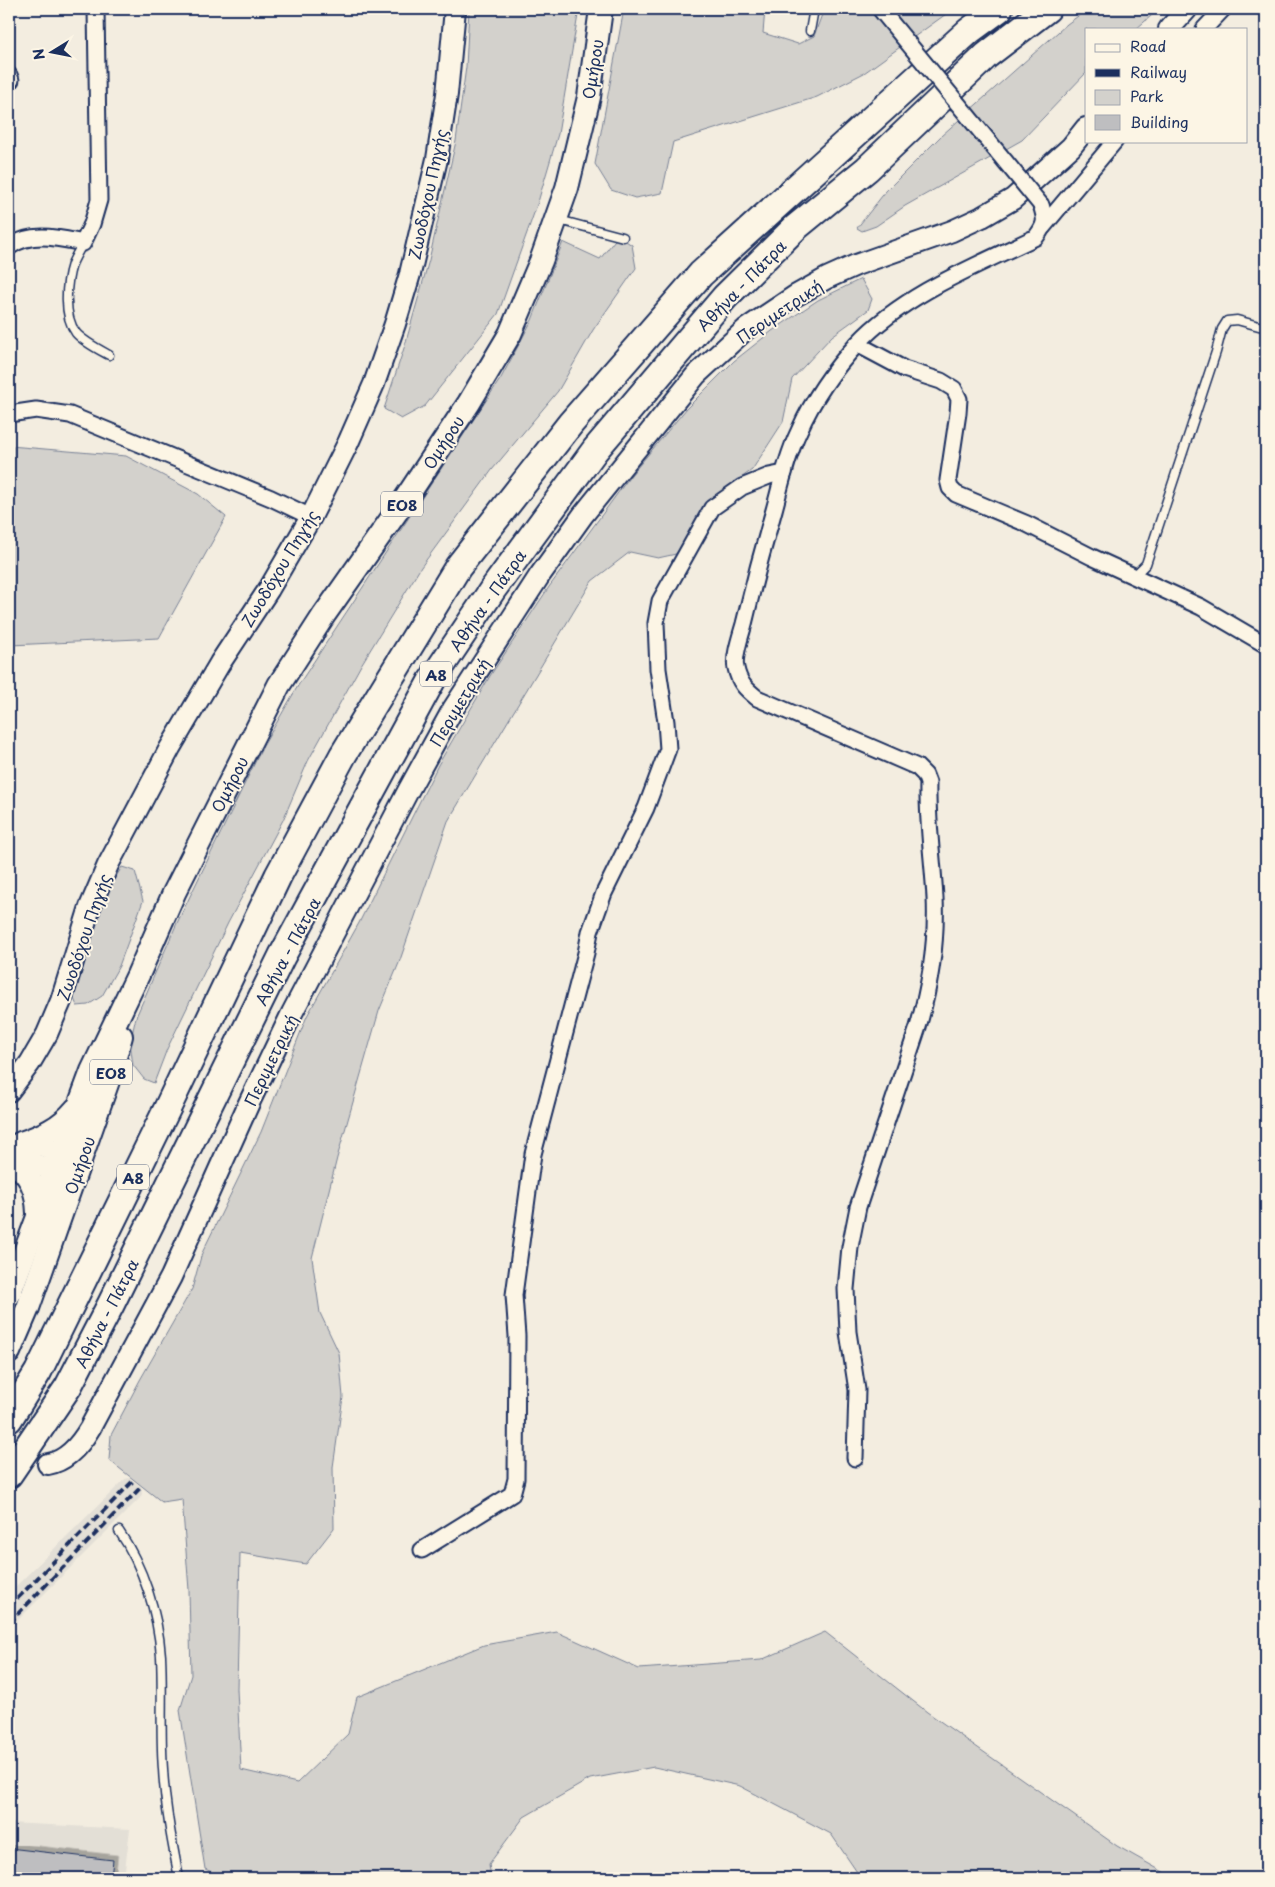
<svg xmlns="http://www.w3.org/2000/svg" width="1275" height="1887" font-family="'Playpen Sans',sans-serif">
<defs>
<filter id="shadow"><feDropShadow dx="4.5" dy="-4.5" stdDeviation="0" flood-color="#0004"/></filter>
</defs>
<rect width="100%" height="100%" fill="#f3ede0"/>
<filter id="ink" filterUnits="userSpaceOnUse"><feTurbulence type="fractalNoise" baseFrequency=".02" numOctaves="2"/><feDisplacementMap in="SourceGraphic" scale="10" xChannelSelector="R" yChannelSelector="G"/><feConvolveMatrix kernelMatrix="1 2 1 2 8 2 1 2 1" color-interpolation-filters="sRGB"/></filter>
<g filter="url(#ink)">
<g fill="#e3dfd6">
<path d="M 129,1478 L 141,1487 L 142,1494 L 140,1498 L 9,1629 L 9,1593 L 125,1479 Z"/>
<path d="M 9,1823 L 130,1829 L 124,1878 L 9,1878 Z"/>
</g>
<g fill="#d3d1cc" stroke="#778095">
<path d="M 469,9 L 579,9 L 558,134 L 538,202 L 498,314 L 425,406 L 401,419 L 384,409 L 405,345 L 429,260 L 456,141 L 466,67 Z"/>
<path d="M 624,9 L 765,9 L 763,33 L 798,44 L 814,36 L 824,9 L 953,9 L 864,73 L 817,97 L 673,142 L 662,193 L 635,198 L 611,190 L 595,164 Z"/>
<path d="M 1088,9 L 1159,9 L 1136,29 L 1086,29 L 1086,73 L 1022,140 L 905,206 L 876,226 L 862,231 L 857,228 L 886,191 L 941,136 L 1067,24 Z"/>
<path d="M 618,236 L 632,245 L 636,268 L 593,330 L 558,391 L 492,470 L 421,567 L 361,665 L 308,761 L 283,820 L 228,923 L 167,1049 L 154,1083 L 144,1079 L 133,1065 L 130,1043 L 136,1017 L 177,923 L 262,748 L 299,684 L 501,378 L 532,320 L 563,242 L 600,259 Z"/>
<path d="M 861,279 L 872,299 L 868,310 L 832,336 L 792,379 L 783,422 L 752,470 L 720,493 L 676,554 L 658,558 L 630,552 L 592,581 L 448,821 L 399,963 L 379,1011 L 337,1158 L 312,1258 L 320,1313 L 339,1353 L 343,1397 L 333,1467 L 334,1528 L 306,1564 L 240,1553 L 237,1689 L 241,1770 L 297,1783 L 348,1734 L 357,1697 L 484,1645 L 557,1632 L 639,1669 L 761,1660 L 825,1632 L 927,1712 L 1117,1846 L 1174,1878 L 861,1878 L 831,1834 L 740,1786 L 654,1767 L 590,1779 L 524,1817 L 489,1864 L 491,1878 L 226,1878 L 205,1869 L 180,1710 L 191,1675 L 189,1590 L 182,1499 L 162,1502 L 109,1460 L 111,1435 L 140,1380 L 192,1289 L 202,1253 L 261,1132 L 307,1016 L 359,923 L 438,765 L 490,676 L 549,587 L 631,475 L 687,408 L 734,361 L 772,331 L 818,300 Z"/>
<path d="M 10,446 L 126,456 L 198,494 L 226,517 L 159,638 L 11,645 Z"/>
<path d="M 122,867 L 135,871 L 143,901 L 119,966 L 102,996 L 88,1005 L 77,1006 L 73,996 L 89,941 L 105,894 Z"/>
</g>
<path fill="#bebec0" stroke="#1b2f5e" filter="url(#shadow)" d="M 9,1848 L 113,1860 L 111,1878 L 9,1878 Z"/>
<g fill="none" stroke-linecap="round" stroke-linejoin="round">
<g stroke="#1b2f5e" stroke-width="11">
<g id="lane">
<path d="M 810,31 L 814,9"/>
<path d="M 559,220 L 623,237"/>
<path d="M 83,243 C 79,250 75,257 72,264 C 66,283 63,316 76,333 C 84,342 98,349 109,355"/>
<path d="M 1135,575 L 1146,564 L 1216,352 L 1222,329 L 1227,321 L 1237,320 L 1266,328"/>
<path d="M 119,1531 C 143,1566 158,1613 161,1656 C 163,1693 160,1732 163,1769 C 165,1806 172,1842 179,1878"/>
</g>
</g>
<g stroke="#1b2f5e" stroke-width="19">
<g id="street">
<path d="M 1204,29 L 1223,9"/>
<path d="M 9,75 L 11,80"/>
<path d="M 1043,227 L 1115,141"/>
<path d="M 9,247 C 31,231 58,238 83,243 L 92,224 L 99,200 L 96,9"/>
<path d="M 857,344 L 904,369 L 941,381 L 954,389 L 959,399 L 958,413 L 948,480 L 950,488 L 956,494 L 1027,524 L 1092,557 L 1201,607 L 1266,645"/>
<path d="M 9,414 L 36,410 L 70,415 L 271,498 L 311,517"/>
<path d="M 855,1458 L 857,1390 L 848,1332 L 846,1289 L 850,1247 L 858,1207 L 918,1027 C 930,986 937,941 935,898 C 933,860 927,822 928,783 L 925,775 L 917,767 L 757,698 C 746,689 739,683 736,668 C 733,658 741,635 744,624 C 753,586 763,548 774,510 C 781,484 787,456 799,431 C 813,399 834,369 858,343 C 904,294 976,266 1036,237 C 1046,224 1046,220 1041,205"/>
<path d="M 422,1550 L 512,1494 L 516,1479 L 517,1336 L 514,1295 L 533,1154 L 586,953 L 590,932 L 604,893 L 646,808 L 668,749 L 666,722 L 658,669 L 656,623 L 660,601 L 712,508 L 742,487 L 769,476 L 784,473"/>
</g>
</g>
<g stroke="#1b2f5e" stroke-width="24">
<g id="secondary">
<path d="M 1169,29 L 1187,9"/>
<path d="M 9,1091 L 30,1063 L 47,1034 L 61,1001 L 90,907 L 108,865 L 170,748 L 220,663 L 269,589 L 311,517 L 348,443 L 374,384 L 395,324 L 410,274 L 437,159 L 447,94 L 455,9"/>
<path d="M 9,1146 C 37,1139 51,1148 74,1164"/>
<path d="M 9,1159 L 30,1162 L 68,1177"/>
<path d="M 48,1464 C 67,1461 80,1445 90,1428 L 171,1277 L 249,1103 L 292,1013 L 408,791 L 453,709 L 540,575 L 583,515 L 696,375 L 746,329 L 795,296 L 827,278 L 856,265 L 952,231 L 982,217 L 1013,199 L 1071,147 L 1086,128"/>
</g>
</g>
<g stroke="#1b2f5e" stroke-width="26">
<g id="primary">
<path d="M 21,1143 C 42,1136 60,1128 75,1110"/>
<path d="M 9,1161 C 31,1172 37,1190 38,1213"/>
<path d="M 9,1295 L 92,1071 L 138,975 L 174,893 L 279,685 L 324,615 L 402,504 L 469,403 L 510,334 L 541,261 L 567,188 L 589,97 L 601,9"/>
<path d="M 9,1352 L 28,1308 L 109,1078 L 121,1036"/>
</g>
</g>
<g stroke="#1b2f5e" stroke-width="30">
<g id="highway">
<path d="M 9,1419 L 38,1372 L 167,1109 L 278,876 L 343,755 L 458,567 L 571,423 L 701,274 L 969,31 L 999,9"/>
<path d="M 9,1474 L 68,1387 L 111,1304 L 282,956 L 432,680 L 493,589 L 595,450 L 725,297 L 795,228 L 867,169 L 987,55 L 1047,9"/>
</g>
</g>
<use href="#lane" stroke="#fcf5e5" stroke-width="8"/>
<use href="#street" stroke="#fcf5e5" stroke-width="15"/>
<use href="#secondary" stroke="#fcf5e5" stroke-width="20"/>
<use href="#primary" stroke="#fcf5e5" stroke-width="22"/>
<use href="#highway" stroke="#fcf5e5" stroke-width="26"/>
<g stroke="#1b2f5e" stroke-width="4" stroke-dasharray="8 4" stroke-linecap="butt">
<path d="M 9,1607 L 133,1481"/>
<path d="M 9,1623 L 141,1487"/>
</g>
<g stroke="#1b2f5e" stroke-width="19" stroke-linecap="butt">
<path id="street-bridge" d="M 880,9 L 1041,205"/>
</g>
<use href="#street-bridge" stroke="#fcf5e5" stroke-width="15"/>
</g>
</g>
<g text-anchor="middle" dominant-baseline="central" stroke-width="4" stroke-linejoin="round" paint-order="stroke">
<g fill="#fcf5e5" stroke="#5e6a86" stroke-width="1">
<rect x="381" y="491.5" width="42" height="25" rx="4"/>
<rect x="420" y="661.5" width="32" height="25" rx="4"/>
<rect x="90" y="1059.5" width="42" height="25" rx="4"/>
<rect x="117" y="1164.5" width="32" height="25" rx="4"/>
</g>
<g font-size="15" font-weight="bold" fill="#1b2f5e">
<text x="402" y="504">ΕΟ8</text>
<text x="436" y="674">Α8</text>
<text x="111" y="1072">ΕΟ8</text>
<text x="133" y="1177">Α8</text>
</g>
<g font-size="16" fill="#1b2f5e" stroke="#fcf5e5">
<text transform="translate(592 69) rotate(-81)">Ομήρου</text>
<text transform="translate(427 194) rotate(-78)">Ζωοδόχου Πηγής</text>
<text transform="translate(741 285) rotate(-46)">Αθήνα - Πάτρα</text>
<text transform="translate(779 311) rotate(-34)">Περιμετρική</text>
<text transform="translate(443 442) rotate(-57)">Ομήρου</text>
<text transform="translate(279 568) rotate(-59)">Ζωοδόχου Πηγής</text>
<text transform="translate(487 600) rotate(-55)">Αθήνα - Πάτρα</text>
<text transform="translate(459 702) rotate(-59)">Περιμετρική</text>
<text transform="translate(229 784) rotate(-63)">Ομήρου</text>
<text transform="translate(83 937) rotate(-71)">Ζωοδόχου Πηγής</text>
<text transform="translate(287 951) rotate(-62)">Αθήνα - Πάτρα</text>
<text transform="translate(270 1060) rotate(-64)">Περιμετρική</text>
<text transform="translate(79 1165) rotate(-71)">Ομήρου</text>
<text transform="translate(106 1313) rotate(-63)">Αθήνα - Πάτρα</text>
</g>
</g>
<rect width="1275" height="1887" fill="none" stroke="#fcf5e5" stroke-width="30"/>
<rect x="15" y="15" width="1245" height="1857" fill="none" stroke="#1b2f5e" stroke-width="2" filter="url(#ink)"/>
<rect x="1085" y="28" width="162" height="115" fill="#fcf5e5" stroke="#a2a6af"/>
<rect x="1095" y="44" width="25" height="8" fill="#fcf5e5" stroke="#a2a6af"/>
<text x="1130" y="52" font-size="15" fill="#1b2f5e">Road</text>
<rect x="1095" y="69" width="25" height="8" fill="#1b2f5e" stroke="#a2a6af"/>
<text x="1130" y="78" font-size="15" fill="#1b2f5e">Railway</text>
<rect x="1095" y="90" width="25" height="15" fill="#d3d1cc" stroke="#a2a6af"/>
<text x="1130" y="102" font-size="15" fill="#1b2f5e">Park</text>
<rect x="1095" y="115" width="25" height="15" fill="#bebec0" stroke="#a2a6af"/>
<text x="1130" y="128" font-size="15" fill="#1b2f5e">Building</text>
<g transform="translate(52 52) rotate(260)" stroke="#fcf5e5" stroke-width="4" paint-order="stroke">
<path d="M0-4L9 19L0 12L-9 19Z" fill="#1b2f5e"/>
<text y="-8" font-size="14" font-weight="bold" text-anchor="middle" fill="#1b2f5e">N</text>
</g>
</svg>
